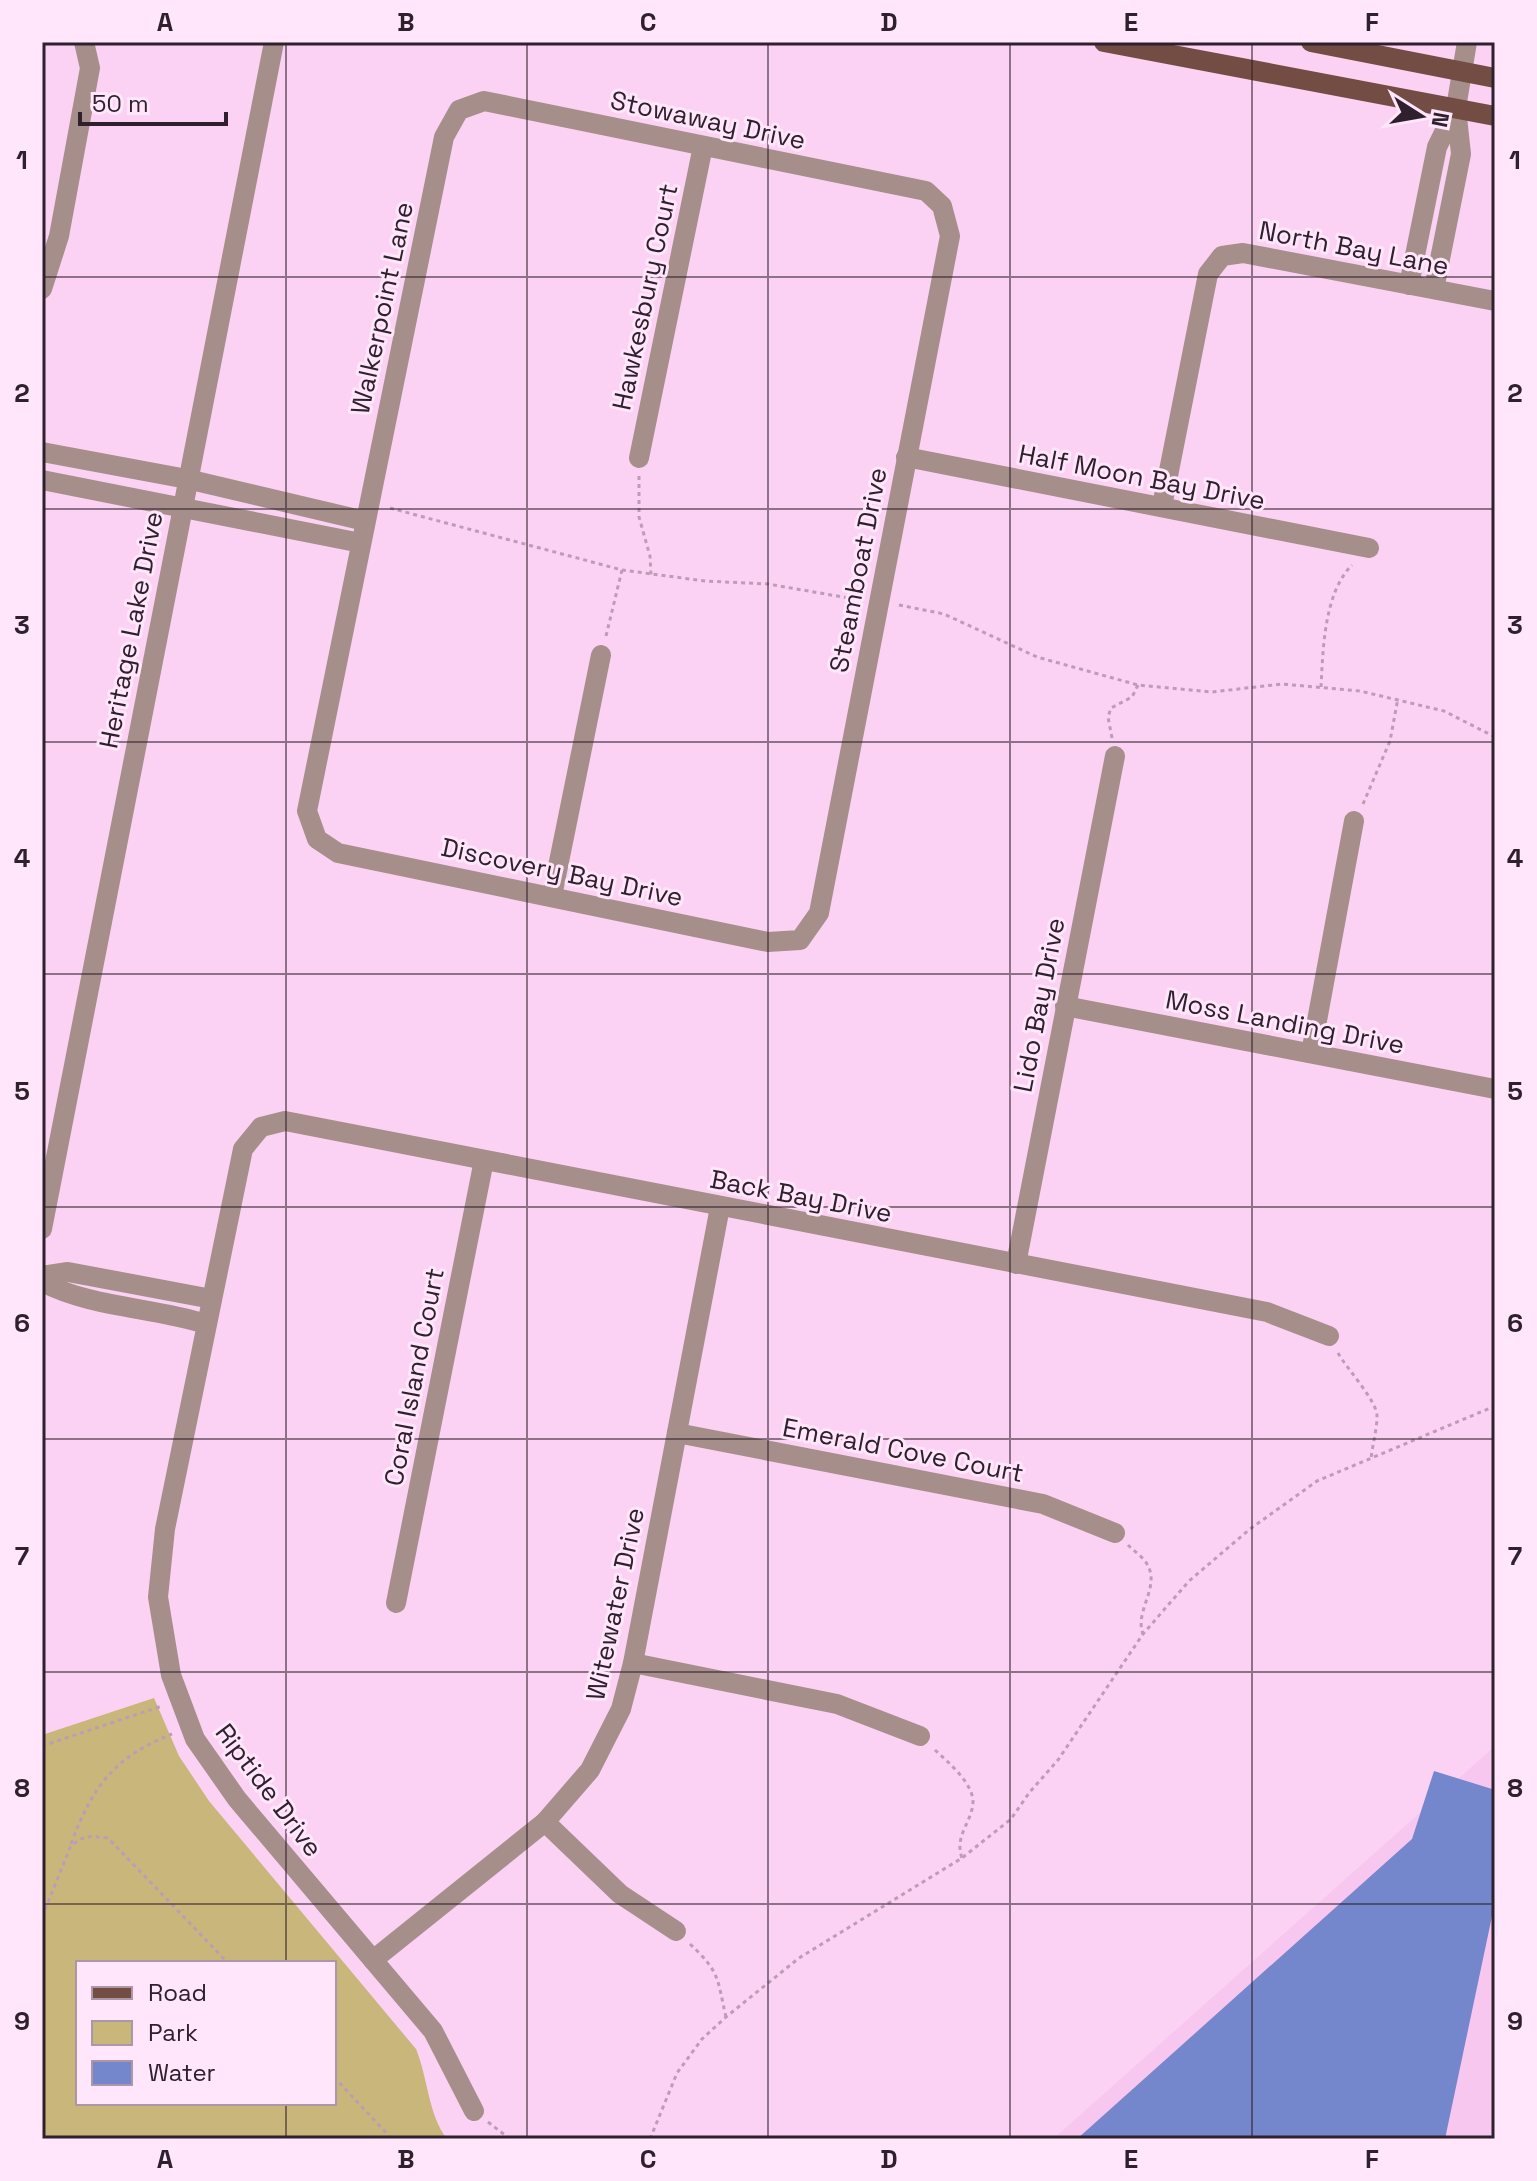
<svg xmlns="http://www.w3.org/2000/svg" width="1537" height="2181" font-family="'Space Grotesk',sans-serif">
<rect width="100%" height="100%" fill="#fcd2f4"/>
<path fill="#f7c7ef" d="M 1495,1746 L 1495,2139 L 1053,2139 Z"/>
<path fill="#c9b67b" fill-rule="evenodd" d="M 154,1698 L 179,1756 L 209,1801 L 416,2049 C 428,2078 428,2114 447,2139 L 42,2139 L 42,1735 ZM 78,1963 L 334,1963 L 334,2103 L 78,2103 Z"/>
<path fill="#7486cc" d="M 1434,1771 L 1492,1789 L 1495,1902 L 1445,2139 L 1077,2139 L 1412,1839 Z"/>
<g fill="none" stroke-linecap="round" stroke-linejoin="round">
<g stroke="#bd9cb7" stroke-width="3" stroke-dasharray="4 4" stroke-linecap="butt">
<path d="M 639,476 L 639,517 L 650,556 L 651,575"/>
<path d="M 390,508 L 622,570 L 705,581 L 768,584 L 860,600"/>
<path d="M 899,605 L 944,614 L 1037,657 L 1138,685 L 1212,692 L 1282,684 L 1360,691 L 1444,711 L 1495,737"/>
<path d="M 606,636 L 622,570"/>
<path d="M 1321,687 C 1323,649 1324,593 1352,565"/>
<path d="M 1112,738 L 1108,717 L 1111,708 L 1132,697 L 1138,685"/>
<path d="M 1363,804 L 1390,741 L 1398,698"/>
<path d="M 1338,1353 C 1347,1369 1377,1401 1377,1416 C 1377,1430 1372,1446 1371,1460"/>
<path d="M 1128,1545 C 1134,1551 1143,1557 1147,1564 C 1161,1587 1134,1611 1143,1634"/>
<path d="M 42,1746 L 162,1706"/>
<path d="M 935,1750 C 948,1762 973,1783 973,1802 C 972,1823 954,1835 962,1858"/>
<path d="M 71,1844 C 92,1787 114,1757 172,1734"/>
<path d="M 42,1917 L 70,1848 C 82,1834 91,1836 108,1838 L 228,1963"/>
<path d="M 690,1944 C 721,1973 717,1979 726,2017"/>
<path d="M 334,2077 L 392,2139"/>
<path d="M 488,2122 L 510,2139"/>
<path d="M 650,2139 L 677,2073 L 702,2039 L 726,2017 L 799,1958 L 962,1858 L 1011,1819 L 1029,1793 L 1058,1760 L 1143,1634 L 1189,1581 L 1250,1529 L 1317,1481 L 1495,1406"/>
</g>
<g stroke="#a68f8a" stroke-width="20">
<path d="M 484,101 L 926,191 L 942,206 L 950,236 L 819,913 L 800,940 L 768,942 L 338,853 L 317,839 L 307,811 L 444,137 L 459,110 Z"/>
<path d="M 1409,285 L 1437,147 L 1456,108"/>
<path d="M 42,289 L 59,236 L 90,68 L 84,42"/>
<path d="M 1434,289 L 1461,154 L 1456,108"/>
<path d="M 42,452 L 187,479 L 365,521"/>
<path d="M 906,457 L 1369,548"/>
<path d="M 639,458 L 703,146"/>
<path d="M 42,480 L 361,543"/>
<path d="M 1162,506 L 1208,274 L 1222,256 L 1243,253 L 1495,301"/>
<path d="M 552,896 L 601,655"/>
<path d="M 1065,1006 L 1495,1089"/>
<path d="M 1311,1053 L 1354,821"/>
<path d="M 1016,1264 L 1115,756"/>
<path d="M 42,1276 L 68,1272 L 212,1299"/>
<path d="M 42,1282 C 92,1308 153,1307 206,1324"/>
<path d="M 677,1433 L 1043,1504 L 1115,1533"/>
<path d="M 396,1603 L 484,1160"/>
<path d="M 633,1663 L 837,1704 L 920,1736"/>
<path d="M 545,1822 L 620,1894 L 676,1931"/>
<path d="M 373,1960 L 545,1822 L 590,1770 L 621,1709 L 633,1663 L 720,1207"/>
<path d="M 474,2111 L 433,2031 L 237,1799 L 195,1739 L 171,1675 L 158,1597 L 165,1529 L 243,1149 L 261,1127 L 285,1121 L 1267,1312 L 1329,1336"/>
</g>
<g stroke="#a68f8a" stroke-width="20">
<path d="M 1456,108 L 1467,42"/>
<path d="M 42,1229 L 274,42"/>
</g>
<g stroke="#734c44" stroke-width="20">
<path d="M 1104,42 L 1495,116"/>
<path d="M 1311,42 L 1495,78"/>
</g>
</g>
<path fill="none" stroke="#2f202d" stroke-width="2" stroke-opacity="0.55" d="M 286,42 L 286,1963M 527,42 L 527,2139M 768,42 L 768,2139M 1010,42 L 1010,2139M 1252,42 L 1252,2139M 42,277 L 1495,277M 42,509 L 1495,509M 42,742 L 1495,742M 42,974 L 1495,974M 42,1207 L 1495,1207M 42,1439 L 1495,1439M 42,1672 L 1495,1672M 42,1904 L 1495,1904M 286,2103 L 286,2139"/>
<g text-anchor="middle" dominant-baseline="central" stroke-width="6" stroke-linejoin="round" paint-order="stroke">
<g font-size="26" fill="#2f202d" stroke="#ffe6fa">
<text transform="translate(708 120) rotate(12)">Stowaway Drive</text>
<text transform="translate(1354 248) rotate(11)">North Bay Lane</text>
<text transform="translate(645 297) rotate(-78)">Hawkesbury Court</text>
<text transform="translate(382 308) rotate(-78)">Walkerpoint Lane</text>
<text transform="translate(1142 477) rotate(11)">Half Moon Bay Drive</text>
<text transform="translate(858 570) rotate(-79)">Steamboat Drive</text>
<text transform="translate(131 630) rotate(-79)">Heritage Lake Drive</text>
<text transform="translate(562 872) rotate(12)">Discovery Bay Drive</text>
<text transform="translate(1039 1005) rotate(-79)">Lido Bay Drive</text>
<text transform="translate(1285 1022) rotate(11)">Moss Landing Drive</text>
<text transform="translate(801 1196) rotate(11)">Back Bay Drive</text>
<text transform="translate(414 1377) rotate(-79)">Coral Island Court</text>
<text transform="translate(903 1450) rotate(11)">Emerald Cove Court</text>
<text transform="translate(615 1604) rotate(-78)">Witewater Drive</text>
<text transform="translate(269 1790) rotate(53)">Riptide Drive</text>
</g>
</g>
<rect width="1537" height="2181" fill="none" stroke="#ffe6fa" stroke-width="88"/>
<rect x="76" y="1961" width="260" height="144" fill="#ffe6fa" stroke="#ac97a8" stroke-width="2"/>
<rect x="92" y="1987" width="40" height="12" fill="#734c44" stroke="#ac97a8" stroke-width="2"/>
<text x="148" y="2001" font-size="24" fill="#2f202d">Road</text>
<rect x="92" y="2021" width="40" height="24" fill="#c9b67b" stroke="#ac97a8" stroke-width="2"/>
<text x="148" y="2041" font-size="24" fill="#2f202d">Park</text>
<rect x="92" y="2061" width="40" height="24" fill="#7486cc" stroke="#ac97a8" stroke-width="2"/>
<text x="148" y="2081" font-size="24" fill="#2f202d">Water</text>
<g transform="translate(1421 116) rotate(101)" stroke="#ffe6fa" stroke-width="6" paint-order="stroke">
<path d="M0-6L14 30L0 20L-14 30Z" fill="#2f202d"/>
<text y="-12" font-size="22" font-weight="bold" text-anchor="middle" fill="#2f202d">N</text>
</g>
<path d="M80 112v12h146v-12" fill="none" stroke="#2f202d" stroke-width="4"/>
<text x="92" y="112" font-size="24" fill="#2f202d" stroke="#ffe6fa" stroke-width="6" paint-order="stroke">50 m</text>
<rect x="44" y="44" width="1449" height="2093" fill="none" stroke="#2f202d" stroke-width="3"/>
<g font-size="26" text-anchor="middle" font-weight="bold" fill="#2f202d">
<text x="165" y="31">A</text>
<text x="406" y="31">B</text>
<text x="648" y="31">C</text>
<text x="889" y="31">D</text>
<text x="1131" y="31">E</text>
<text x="1372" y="31">F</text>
<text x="22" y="169">1</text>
<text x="1515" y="169">1</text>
<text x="22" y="402">2</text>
<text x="1515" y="402">2</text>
<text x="22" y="634">3</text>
<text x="1515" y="634">3</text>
<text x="22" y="867">4</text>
<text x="1515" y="867">4</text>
<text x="22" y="1100">5</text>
<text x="1515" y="1100">5</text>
<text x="22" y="1332">6</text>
<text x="1515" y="1332">6</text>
<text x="22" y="1565">7</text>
<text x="1515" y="1565">7</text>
<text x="22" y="1797">8</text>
<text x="1515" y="1797">8</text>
<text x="22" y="2030">9</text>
<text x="1515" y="2030">9</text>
<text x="165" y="2168">A</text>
<text x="406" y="2168">B</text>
<text x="648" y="2168">C</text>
<text x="889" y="2168">D</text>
<text x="1131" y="2168">E</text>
<text x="1372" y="2168">F</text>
</g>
</svg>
